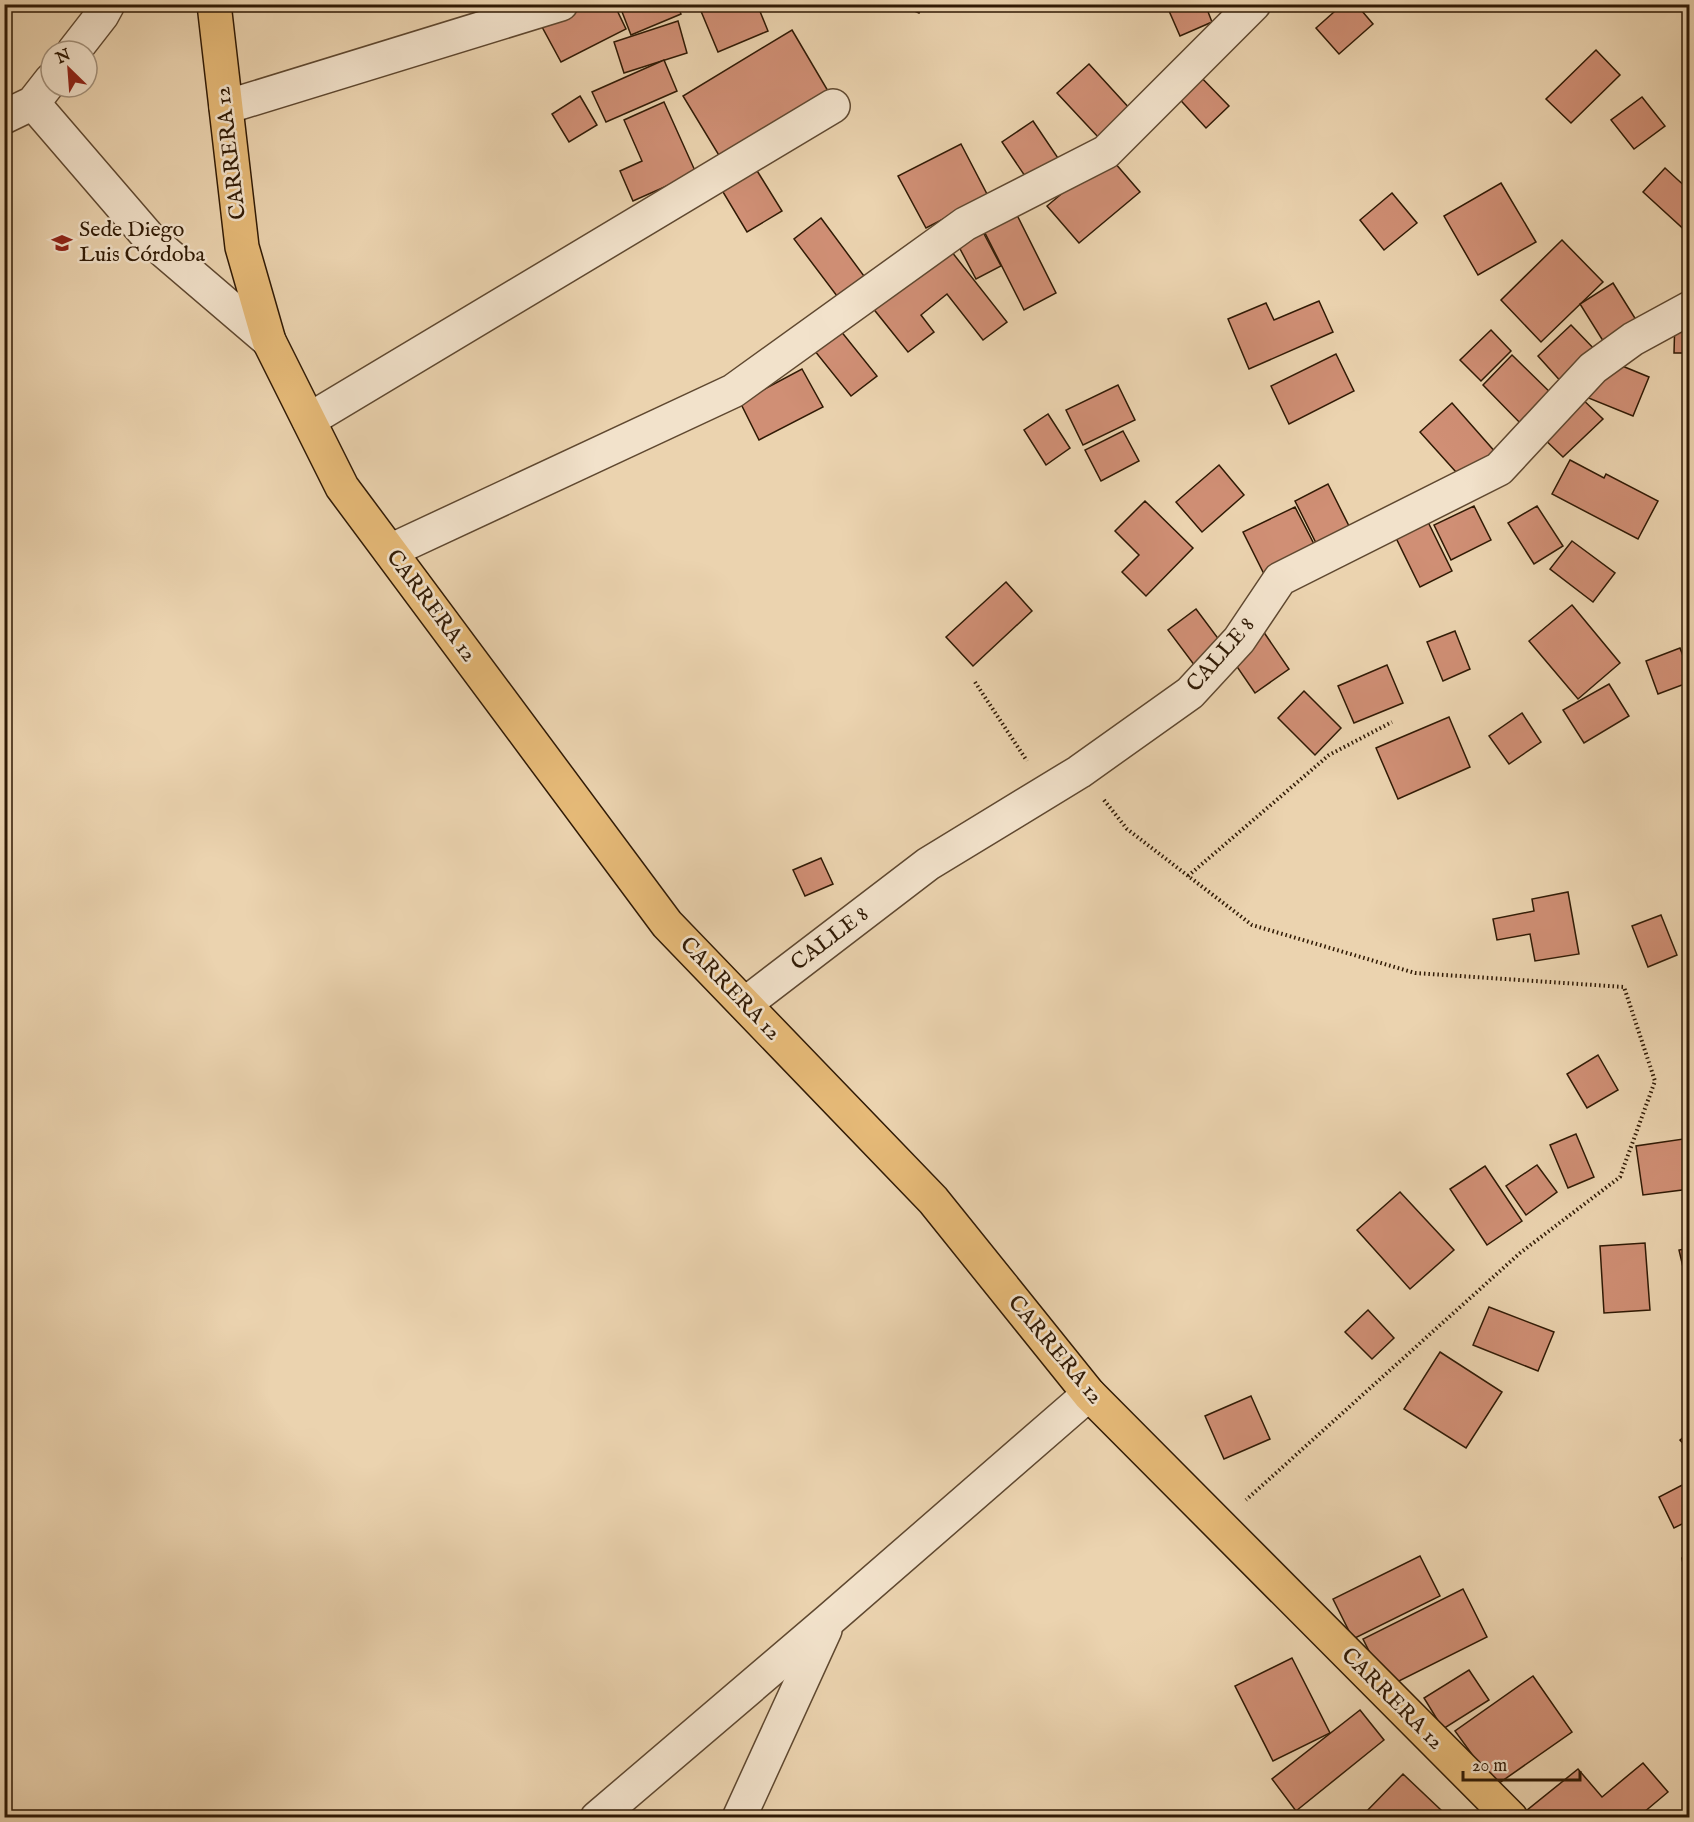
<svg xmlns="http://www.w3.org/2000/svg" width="1694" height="1822" font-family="'IM FELL English',serif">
<rect width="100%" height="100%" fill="#ebd3af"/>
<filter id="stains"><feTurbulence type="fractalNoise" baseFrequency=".00333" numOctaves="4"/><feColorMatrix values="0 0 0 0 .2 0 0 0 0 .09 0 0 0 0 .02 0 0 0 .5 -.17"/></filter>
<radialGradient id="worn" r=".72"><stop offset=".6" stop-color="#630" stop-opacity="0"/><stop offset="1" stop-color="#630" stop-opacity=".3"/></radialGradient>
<g fill="#d08f75" stroke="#301a05" stroke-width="1.5">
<path d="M 581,4 L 614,4 L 626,29 L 561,62 L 541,25 Z"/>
<path d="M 619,4 L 677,4 L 681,14 L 631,35 Z"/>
<path d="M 698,4 L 757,4 L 768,31 L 718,52 Z"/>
<path d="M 898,4 L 923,4 L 919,13 Z"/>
<path d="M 1166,4 L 1205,4 L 1212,22 L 1180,36 Z"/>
<path d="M 1343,4 L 1356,4 L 1373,24 L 1339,54 L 1316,28 Z"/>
<path d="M 678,21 L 687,53 L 624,73 L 614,42 Z"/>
<path d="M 792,30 L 828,91 L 720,157 L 683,96 Z"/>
<path d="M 1596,50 L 1620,75 L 1571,123 L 1546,99 Z"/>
<path d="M 664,60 L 677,91 L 606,122 L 592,92 Z"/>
<path d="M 1089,64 L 1131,110 L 1099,138 L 1057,93 Z"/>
<path d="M 1195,71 L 1229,106 L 1206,128 L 1173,92 Z"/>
<path d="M 580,96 L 597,125 L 569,142 L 552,114 Z"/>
<path d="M 1642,97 L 1665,126 L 1634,149 L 1611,120 Z"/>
<path d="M 664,102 L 696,173 L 633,201 L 620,171 L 642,161 L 624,120 Z"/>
<path d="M 1033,121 L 1060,161 L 1029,182 L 1002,142 Z"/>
<path d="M 961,144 L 988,196 L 926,228 L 898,176 Z"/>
<path d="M 1108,155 L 1140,192 L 1079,243 L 1047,206 Z"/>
<path d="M 751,161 L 782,211 L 747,232 L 717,182 Z"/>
<path d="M 1665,168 L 1690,191 L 1689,234 L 1643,192 Z"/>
<path d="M 1501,183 L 1536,242 L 1478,275 L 1444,216 Z"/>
<path d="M 1392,193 L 1417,223 L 1384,250 L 1360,220 Z"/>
<path d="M 1016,213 L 1056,293 L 1024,310 L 983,229 Z"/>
<path d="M 821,218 L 864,276 L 837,296 L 794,239 Z"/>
<path d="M 983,232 L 1001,266 L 976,279 L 958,245 Z"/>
<path d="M 1562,240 L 1603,282 L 1541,342 L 1501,300 Z"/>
<path d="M 944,242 L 1007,322 L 983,340 L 947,294 L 921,315 L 934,332 L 908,352 L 868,302 Z"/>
<path d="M 1613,283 L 1638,323 L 1605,344 L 1580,304 Z"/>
<path d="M 1319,301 L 1333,332 L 1249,369 L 1228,319 L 1266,303 L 1274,320 Z"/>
<path d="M 1675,317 L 1690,318 L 1690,353 L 1674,353 Z"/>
<path d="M 836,325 L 877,376 L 851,396 L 810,345 Z"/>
<path d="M 1571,325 L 1598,353 L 1564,385 L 1538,356 Z"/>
<path d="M 1491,330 L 1511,351 L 1481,381 L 1460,360 Z"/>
<path d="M 1336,354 L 1354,391 L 1289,424 L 1271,386 Z"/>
<path d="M 1512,355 L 1559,401 L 1528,431 L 1483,385 Z"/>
<path d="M 1610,361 L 1649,377 L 1633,416 L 1586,397 Z"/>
<path d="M 802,369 L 823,407 L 759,440 L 740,402 Z"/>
<path d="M 1118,385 L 1135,420 L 1083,445 L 1066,410 Z"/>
<path d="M 1576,393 L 1603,419 L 1563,457 L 1537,432 Z"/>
<path d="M 1452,403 L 1497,454 L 1465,482 L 1420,432 Z"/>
<path d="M 1048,414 L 1070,448 L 1046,465 L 1024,430 Z"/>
<path d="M 1123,431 L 1139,461 L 1101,481 L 1085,450 Z"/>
<path d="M 1570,460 L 1604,478 L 1606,474 L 1658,501 L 1638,539 L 1552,494 Z"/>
<path d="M 1219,465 L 1244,495 L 1202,532 L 1176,502 Z"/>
<path d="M 1328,484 L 1355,538 L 1322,555 L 1295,501 Z"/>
<path d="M 1145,501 L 1193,548 L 1146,596 L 1122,572 L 1139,555 L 1115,531 Z"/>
<path d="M 1474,506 L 1491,540 L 1451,560 L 1434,525 Z"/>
<path d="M 1537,506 L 1563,546 L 1534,564 L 1508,523 Z"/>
<path d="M 1295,507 L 1317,550 L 1265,576 L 1243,532 Z"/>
<path d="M 1428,522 L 1452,571 L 1420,587 L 1396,538 Z"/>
<path d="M 1572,541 L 1615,573 L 1593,602 L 1550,569 Z"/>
<path d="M 1006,582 L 1032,611 L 973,666 L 946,637 Z"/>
<path d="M 1572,605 L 1620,663 L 1578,699 L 1529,641 Z"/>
<path d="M 1196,609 L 1223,645 L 1195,666 L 1168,630 Z"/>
<path d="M 1263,631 L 1289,669 L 1255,693 L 1229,655 Z"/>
<path d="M 1455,631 L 1470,669 L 1443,681 L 1427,642 Z"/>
<path d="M 1680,648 L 1690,674 L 1690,682 L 1658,694 L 1646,661 Z"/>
<path d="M 1387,665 L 1403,703 L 1354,723 L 1338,686 Z"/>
<path d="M 1609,684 L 1629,716 L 1584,743 L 1563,710 Z"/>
<path d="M 1304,691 L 1341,728 L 1315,755 L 1278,718 Z"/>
<path d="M 1522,713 L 1541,742 L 1509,764 L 1489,736 Z"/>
<path d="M 1449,717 L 1470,767 L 1398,799 L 1376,748 Z"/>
<path d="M 821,858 L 833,884 L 805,896 L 793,870 Z"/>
<path d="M 1568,892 L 1579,954 L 1535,961 L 1530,934 L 1497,940 L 1493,919 L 1534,911 L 1532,899 Z"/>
<path d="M 1661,915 L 1677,955 L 1648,967 L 1632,926 Z"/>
<path d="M 1598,1055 L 1618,1090 L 1587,1108 L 1567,1074 Z"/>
<path d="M 1576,1134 L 1594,1177 L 1568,1188 L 1550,1145 Z"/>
<path d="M 1690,1138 L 1690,1189 L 1643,1195 L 1636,1146 Z"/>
<path d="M 1537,1165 L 1557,1192 L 1526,1215 L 1506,1186 Z"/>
<path d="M 1485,1166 L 1522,1221 L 1487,1245 L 1450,1189 Z"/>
<path d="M 1400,1192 L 1454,1250 L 1410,1289 L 1357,1230 Z"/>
<path d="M 1645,1243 L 1650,1310 L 1604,1313 L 1600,1246 Z"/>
<path d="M 1690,1248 L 1690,1297 L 1679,1250 Z"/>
<path d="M 1489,1307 L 1554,1332 L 1538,1371 L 1473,1345 Z"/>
<path d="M 1368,1310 L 1394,1338 L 1372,1359 L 1345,1332 Z"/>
<path d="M 1440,1352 L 1502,1392 L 1466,1448 L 1404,1409 Z"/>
<path d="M 1251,1396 L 1270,1439 L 1224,1459 L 1205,1416 Z"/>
<path d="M 1690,1432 L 1690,1451 L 1680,1440 Z"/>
<path d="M 1690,1481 L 1690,1520 L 1674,1528 L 1659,1497 Z"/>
<path d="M 1420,1556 L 1440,1596 L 1353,1639 L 1333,1599 Z"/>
<path d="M 1690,1556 L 1690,1587 L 1687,1587 L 1682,1558 Z"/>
<path d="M 1463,1589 L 1487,1637 L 1387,1687 L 1363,1639 Z"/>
<path d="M 1292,1658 L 1330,1733 L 1273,1761 L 1235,1686 Z"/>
<path d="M 1469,1670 L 1489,1700 L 1443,1729 L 1424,1698 Z"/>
<path d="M 1533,1676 L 1572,1732 L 1495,1786 L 1455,1731 Z"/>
<path d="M 1360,1710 L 1384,1740 L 1296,1811 L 1272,1779 Z"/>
<path d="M 1643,1763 L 1668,1792 L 1637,1818 L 1531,1818 L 1526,1811 L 1578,1769 L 1602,1797 Z"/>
<path d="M 1403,1774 L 1441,1810 L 1434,1818 L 1360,1818 Z"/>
</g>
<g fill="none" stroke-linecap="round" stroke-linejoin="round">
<g stroke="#5f4830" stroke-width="36">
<g id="minor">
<path d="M 74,51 L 102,15 L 108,4"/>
<path d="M 33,103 L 151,240 L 269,341"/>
<path d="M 226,107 L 561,4"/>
<path d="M 4,117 L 33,103 L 51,80"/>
<path d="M 309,420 L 833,106"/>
<path d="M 390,551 L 733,391 L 965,224 L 1106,152 L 1254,4"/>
<path d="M 745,1004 L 928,864 L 1079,772 L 1190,693 L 1239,640 L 1280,579 L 1499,469 L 1593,368 L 1633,339 L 1690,308"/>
<path d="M 597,1818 L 829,1620 L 1089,1394"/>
<path d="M 739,1818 L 825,1630"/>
</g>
</g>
<g stroke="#301a05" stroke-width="36">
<path id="major" d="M 214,4 L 242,247 L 269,341 L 342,487 L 667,924 L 933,1200 L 1089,1394 L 1511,1818"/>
</g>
<g stroke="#301a05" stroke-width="4" stroke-dasharray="1.5 3" stroke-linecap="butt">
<path d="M 975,682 L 1027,761"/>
<path d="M 1104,800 L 1127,829 L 1252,925 L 1415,973 L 1624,987 L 1655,1081 L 1620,1177 L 1520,1253 L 1246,1500"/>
<path d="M 1188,876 L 1329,755 L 1392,722"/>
</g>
<use href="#minor" stroke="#f2e2cb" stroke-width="33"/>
<use href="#major" stroke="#e6ba78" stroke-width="33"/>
</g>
<defs>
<g id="school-bare" transform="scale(1.62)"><path d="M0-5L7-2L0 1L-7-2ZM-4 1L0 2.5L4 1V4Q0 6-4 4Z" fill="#8f2418" stroke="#f2e2cb" stroke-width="2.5" paint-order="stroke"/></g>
</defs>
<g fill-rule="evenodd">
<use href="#school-bare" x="62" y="243"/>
</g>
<g text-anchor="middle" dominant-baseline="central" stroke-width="5" stroke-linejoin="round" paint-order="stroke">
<g font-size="22" fill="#301a05" stroke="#f2e2cb">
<text transform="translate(231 153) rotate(-97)">CARRERA 12</text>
<text transform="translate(431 606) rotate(53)">CARRERA 12</text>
<text transform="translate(1221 655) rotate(-49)">CALLE 8</text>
<text transform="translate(830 939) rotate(-37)">CALLE 8</text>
<text transform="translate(730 989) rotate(46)">CARRERA 12</text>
<text transform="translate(1055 1350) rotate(50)">CARRERA 12</text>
<text transform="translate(1392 1699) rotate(45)">CARRERA 12</text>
</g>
<g font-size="22" fill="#301a05" stroke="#f2e2cb" text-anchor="start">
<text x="79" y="230">Sede Diego<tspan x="79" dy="25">Luis Córdoba</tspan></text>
</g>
</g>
<rect width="1694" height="1822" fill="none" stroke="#ebd3af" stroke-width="24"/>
<rect x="6" y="6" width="1682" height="1810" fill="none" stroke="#301a05" stroke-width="3"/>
<rect x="12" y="12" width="1670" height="1798" fill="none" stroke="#301a05" stroke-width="1.5"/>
<g transform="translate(69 69) rotate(335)"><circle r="28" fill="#f2e2cb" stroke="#a4927c" stroke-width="1.5"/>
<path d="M0-4.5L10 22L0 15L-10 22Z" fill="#8f2418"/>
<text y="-9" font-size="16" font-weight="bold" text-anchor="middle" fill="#301a05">N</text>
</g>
<path d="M1463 1771v9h117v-9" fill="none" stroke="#301a05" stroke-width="3"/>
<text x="1472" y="1771" font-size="18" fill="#301a05" stroke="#f2e2cb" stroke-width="4.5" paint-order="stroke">20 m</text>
<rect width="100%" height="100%" filter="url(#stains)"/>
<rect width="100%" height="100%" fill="url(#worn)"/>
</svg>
